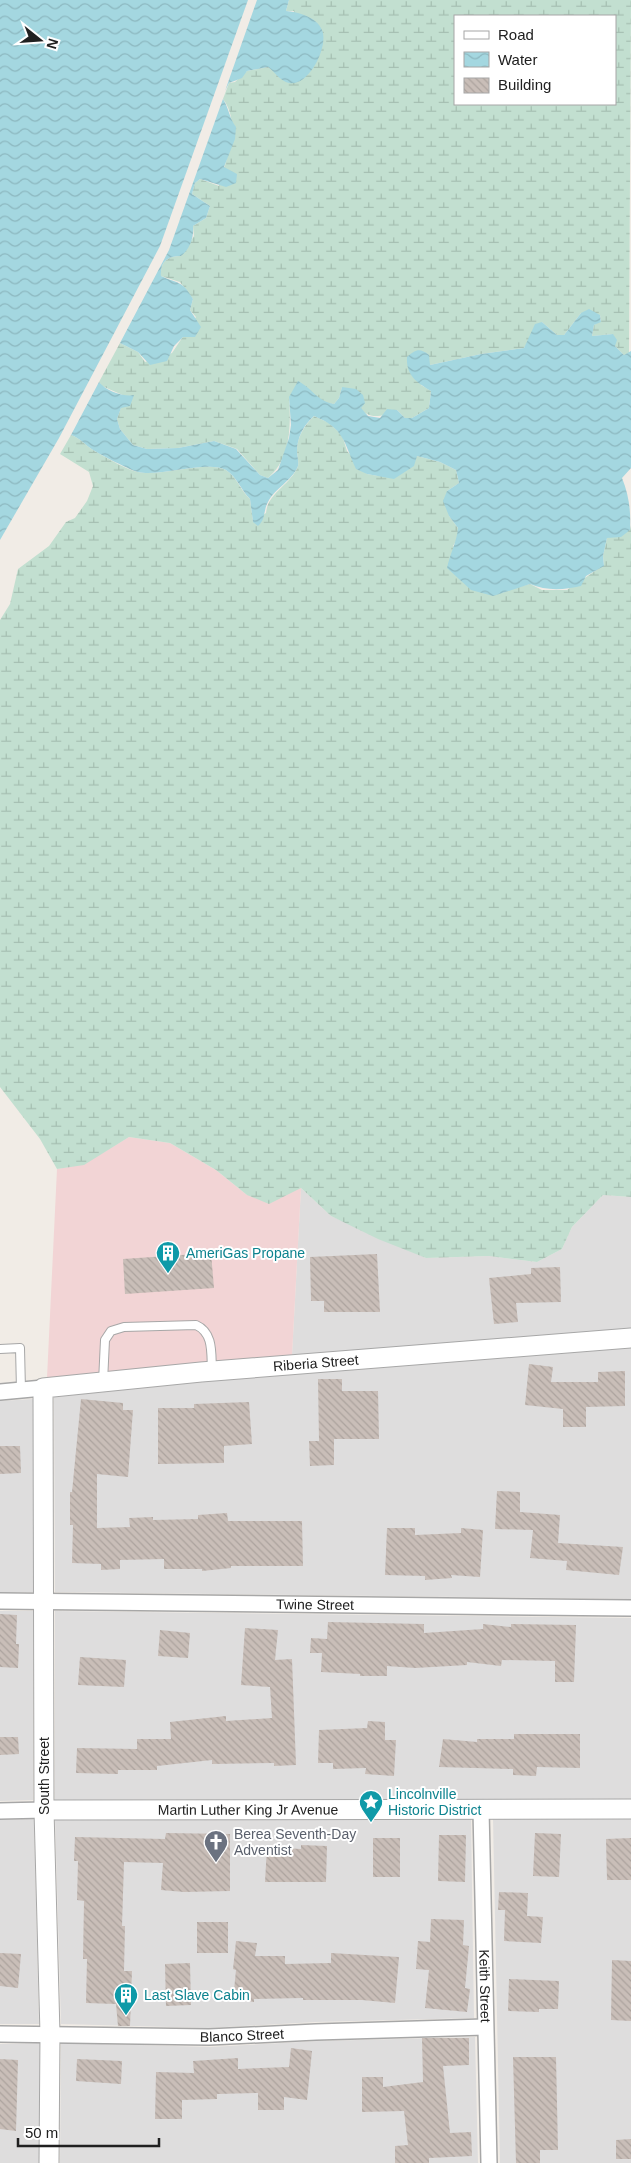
<svg xmlns="http://www.w3.org/2000/svg" width="631" height="2163" font-family="Arial,sans-serif">
<defs>
<pattern id="wetland-marsh" width="20" height="14" patternUnits="userSpaceOnUse" patternTransform="scale(1.25)"><rect width="20" height="14" fill="#c2dfd0"/><path d="M1 5h8M5 5V1M11 12h8M15 12V8" fill="none" stroke="#a6bfb2"/></pattern>
<pattern id="water-waves" width="16" height="10" patternUnits="userSpaceOnUse" patternTransform="scale(1.25)"><rect width="16" height="10" fill="#a4d7e0"/><path d="M0 5q4-4 8 0t8 0" fill="none" stroke="#8db8c0"/></pattern>
<pattern id="building-back-hatch" width="6" height="6" patternUnits="userSpaceOnUse" patternTransform="scale(1.25)"><rect width="6" height="6" fill="#c9beb8"/><path d="M-1 5l2 2M0 0l6 6M5-1l2 2" fill="none" stroke="#aca39e"/></pattern>
</defs>
<rect width="100%" height="100%" fill="#f1ece6"/>
<g fill="#dedddd">
<path d="M 301,1188 L 331,1216 L 426,1258 L 489,1256 L 537,1262 L 562,1249 L 572,1227 L 603,1195 L 631,1197 L 631,1329 L 292,1355 Z"/>
<path d="M 631,1348 L 631,1599 L 55,1592 L 54,1397 L 214,1381 Z"/>
<path d="M 33,1399 L 33,1592 L 0,1592 L 0,1401 Z"/>
<path d="M 0,1611 L 33,1611 L 33,1800 L 0,1801 Z"/>
<path d="M 55,1611 L 631,1618 L 631,1799 L 55,1800 Z"/>
<path d="M 125,1818 L 471,1819 L 474,2018 L 315,2022 L 208,2028 L 61,2024 L 55,1819 Z"/>
<path d="M 34,1819 L 39,2024 L 0,2024 L 0,1820 Z"/>
<path d="M 493,1819 L 631,1819 L 631,2163 L 500,2163 Z"/>
<path d="M 475,2037 L 478,2163 L 60,2163 L 61,2043 L 211,2047 L 318,2041 Z"/>
<path d="M 40,2043 L 39,2163 L 0,2163 L 0,2044 Z"/>
</g>
<path fill="#f2d4d5" d="M 129,1137 L 170,1143 L 216,1170 L 247,1195 L 301,1188 L 292,1355 L 47,1378 L 57,1169 L 84,1164 Z"/>
<g fill="url(#wetland-marsh)" fill-rule="evenodd">
<path d="M 289,0 L 631,0 L 629,353 L 624,355 L 615,346 L 613,334 L 592,336 L 594,325 L 601,321 L 600,315 L 581,313 L 564,335 L 557,335 L 542,322 L 524,348 L 481,354 L 430,365 L 421,385 L 431,391 L 429,408 L 412,418 L 405,418 L 397,410 C 365,425 362,410 342,387 L 339,398 L 334,404 L 289,397 C 291,425 291,459 268,478 L 260,475 L 237,449 L 214,441 L 178,448 L 147,449 L 133,445 L 120,429 L 117,419 L 125,396 L 102,386 L 99,382 L 120,343 L 138,352 L 145,362 L 172,353 L 196,317 L 190,310 L 193,299 L 180,282 L 161,276 C 160,262 167,256 181,256 L 194,236 L 193,226 L 206,218 L 210,206 L 192,194 L 195,183 L 200,179 L 219,186 C 226,159 242,124 223,99 L 229,83 L 235,82 L 247,71 L 268,67 L 276,72 L 281,79 L 294,11 L 286,11 ZM 455,16 L 615,16 L 615,104 L 455,104 Z"/>
<path d="M 314,416 L 329,423 L 342,435 L 347,451 L 367,474 L 378,476 L 417,456 L 440,462 L 456,470 L 459,483 L 447,491 L 449,516 L 458,528 L 458,538 L 453,546 L 502,593 L 514,588 L 530,584 L 542,590 L 567,590 L 604,565 L 603,556 L 607,538 L 630,530 L 631,525 L 631,1197 L 603,1195 L 572,1227 L 562,1249 L 537,1262 L 489,1256 L 426,1258 L 378,1239 L 331,1216 L 301,1188 L 269,1204 L 247,1195 L 216,1170 L 170,1143 L 129,1137 L 84,1165 L 57,1169 L 40,1139 L 0,1087 L 0,620 L 10,604 L 18,569 L 49,546 L 66,522 L 75,518 L 87,501 L 93,486 L 89,472 L 60,454 L 71,435 C 80,438 85,445 93,450 C 103,456 127,470 138,472 C 161,477 207,460 226,470 C 237,477 240,490 250,499 L 253,522 L 266,513 C 268,492 291,485 298,466 C 299,462 297,455 297,450 C 297,437 305,425 314,416 Z"/>
</g>
<g fill="url(#water-waves)">
<path d="M 0,0 L 248,0 L 160,246 L 59,438 L 0,540 Z"/>
<path d="M 257,0 L 289,0 L 286,11 C 298,12 317,17 322,30 C 329,46 309,87 289,83 C 280,81 275,72 268,67 L 247,71 L 242,78 L 229,83 L 225,91 Z"/>
<path d="M 224,96 L 223,99 C 229,108 229,118 236,127 L 235,139 L 224,167 L 237,174 L 236,183 L 226,187 L 200,179 L 195,183 L 192,194 L 210,206 L 206,218 L 193,226 C 194,238 190,249 181,256 C 167,256 160,262 161,276 C 178,284 182,280 193,299 L 190,310 L 201,327 L 195,337 L 183,337 L 174,346 L 167,361 L 150,365 L 138,352 L 120,343 L 169,250 Z"/>
<path d="M 589,309 L 600,315 L 601,322 L 594,325 L 592,336 L 613,334 L 617,340 L 615,346 L 624,355 L 631,351 L 631,468 L 622,478 C 629,495 631,511 630,530 L 621,537 L 607,538 L 603,556 L 604,566 L 586,576 L 581,586 C 564,590 546,591 530,584 L 493,596 L 471,590 L 447,568 C 450,554 457,541 458,528 L 449,516 L 443,501 L 447,491 L 459,483 L 456,470 L 440,462 L 417,456 L 414,466 L 394,479 L 367,474 L 356,469 C 343,441 345,429 314,416 C 304,425 297,437 297,451 C 297,455 299,462 298,466 C 292,481 275,488 268,502 C 263,511 266,519 258,526 L 253,522 L 250,499 C 241,490 237,477 226,470 C 207,460 161,477 138,472 C 130,470 101,455 93,450 C 85,445 80,438 71,435 L 99,382 C 106,391 124,397 134,395 L 130,406 L 121,408 L 117,419 L 120,429 L 133,445 L 147,449 L 178,448 L 214,441 L 236,449 L 260,475 L 268,478 L 278,470 L 289,438 L 291,425 L 289,397 L 298,381 C 313,389 317,401 334,404 L 339,398 L 342,387 L 356,389 L 363,395 L 365,403 L 361,408 L 368,416 L 380,418 L 387,409 L 397,410 L 405,418 L 412,418 L 429,408 L 431,391 C 416,382 406,375 407,357 C 416,349 420,348 429,355 L 430,365 L 481,354 L 524,348 L 535,324 L 542,322 L 557,335 L 564,335 L 581,313 Z"/>
</g>
<g fill="url(#building-back-hatch)">
<path d="M 211,1253 L 214,1288 L 125,1294 L 123,1259 Z"/>
<path d="M 377,1254 L 380,1312 L 324,1312 L 324,1301 L 311,1301 L 310,1257 Z"/>
<path d="M 560,1267 L 561,1302 L 516,1303 L 518,1322 L 494,1324 L 489,1278 L 531,1274 L 531,1268 Z"/>
<path d="M 529,1364 L 553,1367 L 551,1382 L 598,1382 L 598,1372 L 625,1371 L 625,1406 L 586,1407 L 586,1427 L 563,1427 L 563,1409 L 525,1405 Z"/>
<path d="M 318,1379 L 342,1379 L 342,1391 L 378,1391 L 379,1439 L 334,1439 L 334,1465 L 310,1466 L 309,1441 L 319,1441 Z"/>
<path d="M 81,1399 L 123,1403 L 123,1410 L 133,1410 L 128,1477 L 97,1474 L 97,1528 L 130,1527 L 129,1518 L 153,1517 L 153,1520 L 198,1519 L 198,1515 L 227,1513 L 228,1521 L 302,1521 L 303,1566 L 231,1566 L 231,1568 L 202,1571 L 202,1569 L 164,1569 L 164,1559 L 120,1560 L 120,1569 L 101,1570 L 101,1564 L 72,1563 L 73,1525 L 70,1525 L 70,1492 L 72,1492 Z"/>
<path d="M 249,1402 L 252,1444 L 224,1446 L 224,1463 L 158,1464 L 158,1408 L 194,1408 L 194,1404 Z"/>
<path d="M 0,1446 L 20,1446 L 21,1473 L 0,1474 Z"/>
<path d="M 497,1491 L 520,1492 L 520,1512 L 560,1515 L 558,1543 L 623,1547 L 619,1575 L 566,1570 L 567,1561 L 530,1558 L 533,1530 L 495,1529 Z"/>
<path d="M 387,1528 L 415,1528 L 415,1535 L 461,1533 L 461,1528 L 483,1530 L 480,1577 L 451,1575 L 452,1578 L 425,1580 L 425,1576 L 385,1575 Z"/>
<path d="M 0,1614 L 17,1615 L 16,1644 L 19,1644 L 18,1668 L 0,1667 Z"/>
<path d="M 328,1622 L 424,1624 L 424,1633 L 483,1629 L 483,1624 L 511,1627 L 511,1624 L 576,1625 L 574,1682 L 555,1682 L 555,1661 L 502,1660 L 501,1666 L 467,1662 L 467,1665 L 415,1668 L 387,1666 L 387,1676 L 360,1676 L 360,1674 L 321,1672 L 322,1653 L 310,1653 L 311,1638 L 327,1639 Z"/>
<path d="M 245,1628 L 278,1630 L 275,1660 L 292,1659 L 296,1765 L 274,1766 L 274,1763 L 212,1764 L 212,1760 L 157,1766 L 157,1770 L 118,1770 L 118,1774 L 76,1773 L 77,1748 L 137,1749 L 137,1739 L 171,1739 L 170,1722 L 226,1716 L 226,1721 L 272,1718 L 270,1687 L 241,1685 Z"/>
<path d="M 160,1630 L 190,1633 L 188,1658 L 158,1656 Z"/>
<path d="M 80,1657 L 126,1660 L 124,1687 L 78,1685 Z"/>
<path d="M 368,1721 L 385,1722 L 385,1740 L 396,1740 L 394,1776 L 365,1774 L 366,1768 L 333,1769 L 333,1763 L 318,1763 L 319,1730 L 367,1728 Z"/>
<path d="M 514,1734 L 580,1734 L 580,1768 L 537,1767 L 536,1776 L 513,1775 L 513,1769 L 439,1767 L 443,1739 L 477,1742 L 477,1739 L 514,1739 Z"/>
<path d="M 0,1737 L 18,1737 L 19,1754 L 0,1755 Z"/>
<path d="M 166,1833 L 230,1834 L 230,1891 L 184,1892 L 161,1890 L 163,1863 L 124,1862 L 122,1926 L 125,1926 L 124,1971 L 132,1971 L 130,2026 L 118,2026 L 116,2004 L 86,2003 L 87,1959 L 83,1959 L 84,1901 L 77,1900 L 78,1861 L 74,1861 L 75,1837 L 165,1839 Z"/>
<path d="M 535,1833 L 561,1834 L 559,1877 L 533,1876 Z"/>
<path d="M 439,1835 L 466,1835 L 465,1882 L 438,1881 Z"/>
<rect x="373" y="1838" width="27" height="39"/>
<path d="M 631,1838 L 631,1880 L 607,1880 L 606,1839 Z"/>
<path d="M 301,1845 L 327,1846 L 326,1882 L 265,1882 L 267,1847 L 301,1849 Z"/>
<path d="M 499,1892 L 528,1893 L 527,1916 L 543,1917 L 541,1943 L 504,1941 L 505,1910 L 498,1910 Z"/>
<path d="M 431,1919 L 464,1920 L 463,1945 L 469,1946 L 465,1988 L 470,1989 L 467,2012 L 425,2008 L 429,1970 L 416,1969 L 418,1941 L 430,1942 Z"/>
<rect x="197" y="1922" width="31" height="31"/>
<path d="M 236,1941 L 257,1943 L 255,1956 L 285,1956 L 285,1964 L 331,1963 L 331,1953 L 399,1957 L 395,2003 L 362,2000 L 303,2000 L 303,1998 L 254,1999 L 254,2002 L 233,2000 L 236,1970 L 233,1969 Z"/>
<path d="M 0,1953 L 21,1954 L 18,1988 L 0,1986 Z"/>
<path d="M 612,1960 L 631,1961 L 631,2021 L 611,2020 Z"/>
<path d="M 190,1963 L 191,2005 L 166,2006 L 165,1964 Z"/>
<path d="M 509,1979 L 559,1981 L 558,2009 L 539,2009 L 539,2012 L 508,2011 Z"/>
<path d="M 422,2038 L 469,2038 L 469,2065 L 443,2066 L 450,2133 L 471,2132 L 472,2156 L 429,2158 L 429,2163 L 395,2163 L 395,2146 L 408,2145 L 404,2111 L 362,2112 L 362,2077 L 383,2077 L 383,2087 L 423,2082 Z"/>
<path d="M 291,2048 L 312,2051 L 307,2100 L 284,2097 L 284,2110 L 258,2110 L 258,2093 L 217,2094 L 217,2099 L 182,2100 L 182,2119 L 155,2119 L 156,2072 L 194,2073 L 193,2061 L 238,2058 L 238,2069 L 289,2067 Z"/>
<path d="M 513,2057 L 556,2057 L 558,2150 L 540,2150 L 540,2163 L 516,2163 Z"/>
<path d="M 0,2059 L 18,2060 L 16,2131 L 0,2129 Z"/>
<path d="M 77,2059 L 122,2061 L 121,2084 L 76,2081 Z"/>
<path d="M 631,2139 L 631,2159 L 616,2159 L 616,2140 Z"/>
</g>
<g fill="none" stroke-linecap="round" stroke-linejoin="round">
<g stroke="#a7a7a7" stroke-width="10">
<g id="service">
<path d="M 0,1349 L 20,1348 L 21,1390"/>
<path d="M 103,1382 L 105,1340 L 111,1331 L 124,1327 L 196,1325 C 214,1333 211,1354 212,1371"/>
</g>
</g>
<g stroke="#a7a7a7" stroke-width="18">
<g id="minor">
<path d="M 0,1392 L 43,1388"/>
<path id="s1" d="M 0,1601 L 631,1608"/>
<path id="s2" d="M 481,1810 L 489,2163"/>
<path d="M 0,1811 L 44,1810"/>
<path id="s3" d="M 0,2034 L 209,2037 L 316,2032 L 485,2027"/>
</g>
</g>
<g stroke="#a7a7a7" stroke-width="21">
<g id="tertiary">
<path id="s4" d="M 44,1810 L 631,1809"/>
<path id="s5" d="M 49,2163 L 50,2034 L 44,1810 L 43,1388 L 201,1372 L 631,1338"/>
</g>
</g>
<use href="#service" stroke="#fff" stroke-width="8"/>
<use href="#minor" stroke="#fff" stroke-width="15"/>
<use href="#tertiary" stroke="#fff" stroke-width="19"/>
</g>
<defs>
<g id="building-pin" transform="scale(1.25)"><path d="M0 17L-7.5 6A9.5 9.5 0 1 1 7.5 6Z" fill="#0f9aa8" stroke="#fff"/><path d="M-4-6H4V6H1V3H-1V6H-4ZM-2.5-4.3h1.7v1.8h-1.7ZM.8-4.3h1.7v1.8H.8ZM-2.5-1h1.7V.8h-1.7ZM.8-1h1.7V.8H.8Z" fill="#fff"/></g>
<g id="sight-pin" transform="scale(1.25)"><path d="M0 17L-7.5 6A9.5 9.5 0 1 1 7.5 6Z" fill="#0f9aa8" stroke="#fff"/><path d="M0-6L1.8-2.2L6-1.7L2.9 1.2L3.7 5.4L0 3.3L-3.7 5.4L-2.9 1.2L-6-1.7L-1.8-2.2Z" fill="#fff"/></g>
<g id="church-pin" transform="scale(1.25)"><path d="M0 17L-7.5 6A9.5 9.5 0 1 1 7.5 6Z" fill="#6b7280" stroke="#fff"/><path d="M-1.2-6h2.4v3.5h3.3v2.4h-3.3V6h-2.4V-.1h-3.3v-2.4h3.3Z" fill="#fff"/></g>
</defs>
<g fill-rule="evenodd">
<use href="#building-pin" x="168" y="1253"/>
<use href="#sight-pin" x="371" y="1802"/>
<use href="#church-pin" x="216" y="1842"/>
<use href="#building-pin" x="126" y="1995"/>
</g>
<g text-anchor="middle" dominant-baseline="central" stroke-width="4" stroke-linejoin="round" paint-order="stroke">
<g font-size="14" fill="#0d838f" stroke="#fff" text-anchor="start">
<text x="186" y="1253">AmeriGas Propane</text>
<text x="388" y="1794">Lincolnville<tspan x="388" dy="16">Historic District</tspan></text>
<text x="144" y="1995">Last Slave Cabin</text>
</g>
<g font-size="14" fill="#202020" stroke="#fff">
<text stroke="none"><textPath href="#s5" startOffset="1049">Riberia Street</textPath></text>
<text stroke="none"><textPath href="#s1" startOffset="315">Twine Street</textPath></text>
<text transform="translate(44 1776) rotate(-90)">South Street</text>
<text stroke="none"><textPath href="#s4" startOffset="204">Martin Luther King Jr Avenue</textPath></text>
<text stroke="none"><textPath href="#s2" startOffset="176">Keith Street</textPath></text>
<text stroke="none"><textPath href="#s3" startOffset="242">Blanco Street</textPath></text>
</g>
<g font-size="14" fill="#5b616d" stroke="#fff" text-anchor="start">
<text x="234" y="1834">Berea Seventh-Day<tspan x="234" dy="16">Adventist</tspan></text>
</g>
</g>
<rect x="454" y="15" width="162" height="90" fill="#ffffff" stroke="#a6a6a6"/>
<rect x="464" y="31" width="25" height="8" fill="#ffffff" stroke="#a6a6a6"/>
<text x="498" y="40" font-size="15" fill="#202020">Road</text>
<rect x="464" y="52" width="25" height="15" fill="url(#water-waves)" stroke="#a6a6a6"/>
<text x="498" y="65" font-size="15" fill="#202020">Water</text>
<rect x="464" y="78" width="25" height="15" fill="url(#building-back-hatch)" stroke="#a6a6a6"/>
<text x="498" y="90" font-size="15" fill="#202020">Building</text>
<g transform="translate(40 40) rotate(107)" stroke="#ffffff" stroke-width="4" paint-order="stroke">
<path d="M0-4L9 19L0 12L-9 19Z" fill="#202020"/>
<text y="-8" font-size="14" font-weight="bold" text-anchor="middle" fill="#202020">N</text>
</g>
<path d="M18 2138v8h141v-8" fill="none" stroke="#202020" stroke-width="2.5"/>
<text x="25" y="2138" font-size="15" fill="#202020" stroke="#ffffff" stroke-width="4" paint-order="stroke">50 m</text>
</svg>
